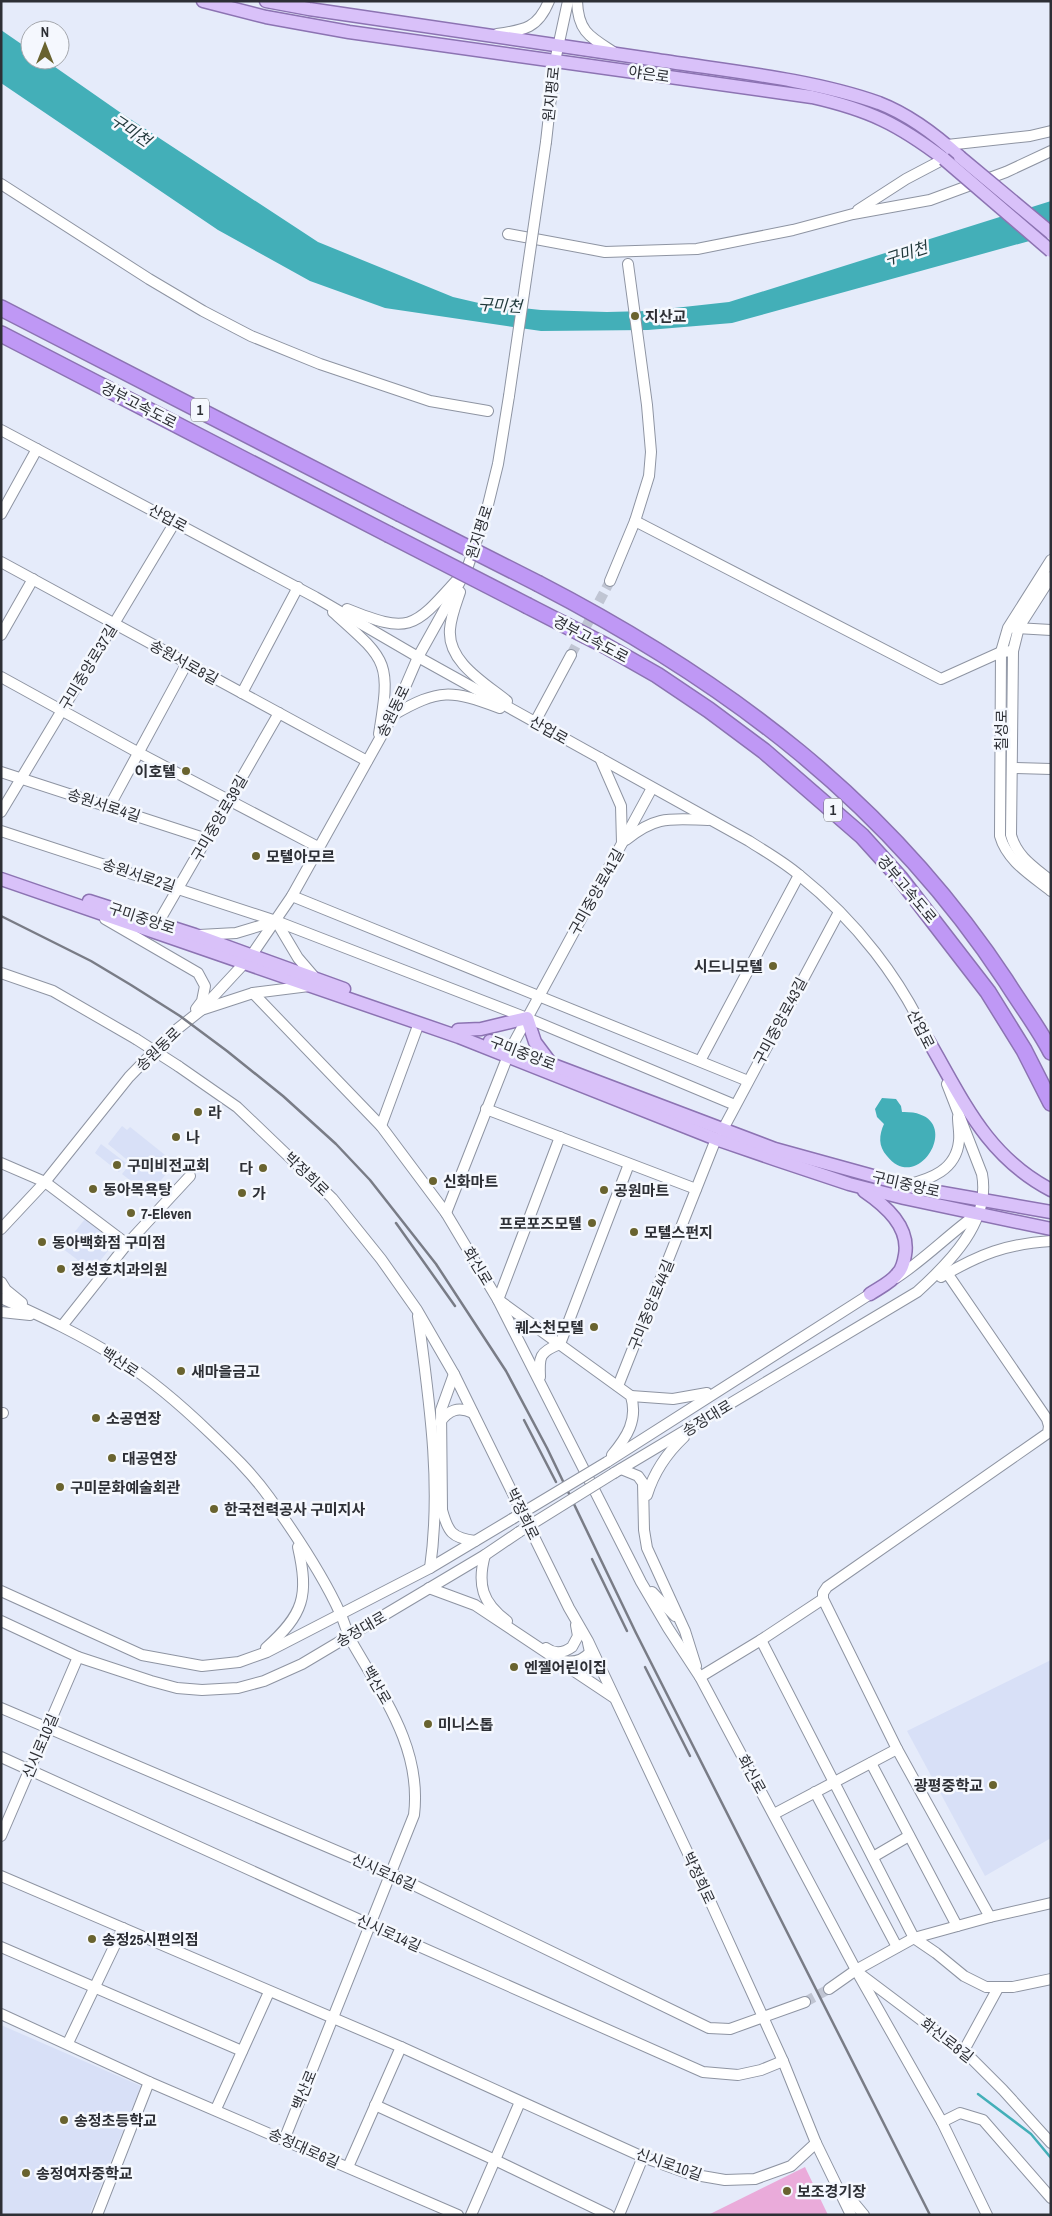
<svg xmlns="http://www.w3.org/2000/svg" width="1052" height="2216" font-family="'Archivo Narrow','Noto Sans KR',sans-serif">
<rect width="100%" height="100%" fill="#e5ebfa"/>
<g fill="#d8e0f7">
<path d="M 122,1126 L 127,1130 L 130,1127 L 175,1163 L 149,1195 L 122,1174 L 131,1163 L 108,1144 Z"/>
<path d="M 101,1144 L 126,1163 L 119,1172 L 95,1153 Z"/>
<path d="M 85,1219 L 115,1242 L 92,1271 L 62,1248 Z"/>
<path d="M 1051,1660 L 1051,1838 L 985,1876 L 907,1731 Z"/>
<path d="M 1,2025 L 141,2086 L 89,2215 L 1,2215 Z"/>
</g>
<path fill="#eaabda" d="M 805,2167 L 828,2215 L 708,2215 Z"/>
<g fill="#43afb8">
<path d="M 1,30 L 30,50 L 30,60 L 45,60 L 121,113 L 318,242 L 453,297 L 483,304 L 541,310 L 607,312 L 647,311 L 729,302 L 1051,201 L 1051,235 L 732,323 L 648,330 L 541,331 L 385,308 L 310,281 L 218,230 L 1,83 Z"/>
<path d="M 882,1098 L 896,1099 L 901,1106 L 902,1112 C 969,1110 920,1198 887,1156 C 878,1146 879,1135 884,1124 L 877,1117 L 875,1109 Z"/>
</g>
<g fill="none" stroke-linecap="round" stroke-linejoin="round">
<path stroke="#43afb8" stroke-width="2.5" d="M 978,2094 L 1031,2134 L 1051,2158"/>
<g stroke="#c0c5d3" stroke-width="10" stroke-dasharray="10 5" stroke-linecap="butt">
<path d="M 571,655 L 610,581"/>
<path d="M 805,2002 L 829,1989"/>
</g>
<g stroke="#8e94a2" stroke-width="12">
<g id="minor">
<path d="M 577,1 C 578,32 590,37 615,53"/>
<path d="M 497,34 C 525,30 538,28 549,1"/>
<path d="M 546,142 L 555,61 L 568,1"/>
<path d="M 947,145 L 1030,136 L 1051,131"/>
<path d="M 1,184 L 149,279 L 203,311 L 251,336 L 320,364 L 430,401 L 488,411"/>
<path d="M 858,210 L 906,179 L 944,159"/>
<path d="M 508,234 L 605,252 L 697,249 L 793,230 L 853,214 L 930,200 L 1006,172 L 1051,151"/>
<path d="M 1,430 L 315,597 L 418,657 L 749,841 C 766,852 784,862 799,875 C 855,920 902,979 931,1046"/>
<path d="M 1,514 L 37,449"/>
<path d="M 635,521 L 941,679 L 1001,652 L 1013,651"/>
<path d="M 1051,560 L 1008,628 L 1001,652 L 1000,836 C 1007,861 1031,875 1051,891"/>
<path d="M 1,562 L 367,761"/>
<path d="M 1051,577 L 1019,627 L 1013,651 L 1011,835 C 1017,857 1034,867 1051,881"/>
<path d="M 610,581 L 635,521 L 649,476 L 651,452 L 647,405 L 628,264"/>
<path d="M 460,592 C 456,604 451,616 450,629 C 447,662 485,683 507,701"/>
<path d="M 347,609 C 409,634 413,629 456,581"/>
<path d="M 333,612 C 388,661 391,661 379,734"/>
<path d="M 1014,628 L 1051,630"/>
<path d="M 1,635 L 33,579"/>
<path d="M 1,677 L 139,753 L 318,847"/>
<path d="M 242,693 L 298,587"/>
<path d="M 393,715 C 440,688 451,690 500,708"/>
<path d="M 535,722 L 571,655"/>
<path d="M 600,758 L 621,806 L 622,843"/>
<path d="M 1012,768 L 1051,769"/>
<path d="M 1,772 L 207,839"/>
<path d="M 109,807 L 187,663"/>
<path d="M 1,812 L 175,522"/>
<path d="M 1,831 L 276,921 L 527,1018 L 735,1105"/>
<path d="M 626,840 C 656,815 671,819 708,820"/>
<path d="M 292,896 L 748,1081"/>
<path d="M 105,919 L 198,973 L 205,986 L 202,1001 L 196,1009"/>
<path d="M 276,921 L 298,958 L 316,979"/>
<path d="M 158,923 L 279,713"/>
<path d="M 199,935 L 236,933 L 276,921"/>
<path d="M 1,973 L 53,991 L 136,1039"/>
<path d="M 253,993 L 381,1126 L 446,1213 L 498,1300 L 641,1582 L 668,1628 L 700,1677 L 856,1970 L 942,2122 L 987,2215"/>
<path d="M 201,1010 L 253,993 L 309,986"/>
<path d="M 700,1061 L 799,875"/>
<path d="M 178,1066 L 237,1107 L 332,1198 L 381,1259 L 417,1310 L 454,1374 L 569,1608 L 588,1641 L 701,1881 L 783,2061 L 816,2143 L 851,2215"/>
<path d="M 486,1109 L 696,1189"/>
<path d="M 381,1126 L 419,1023"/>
<path d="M 722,1131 L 839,912"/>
<path d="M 1,1163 L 45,1182 L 127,1244"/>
<path d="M 906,1185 C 931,1179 956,1170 959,1141 C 960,1134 958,1125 958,1117"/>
<path d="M 446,1213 L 511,1048 L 652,788"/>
<path d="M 1,1229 L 45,1182 L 129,1077 L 171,1034 L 200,1011 L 251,956 L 292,896 L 393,715 L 418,657 L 467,569 L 486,513 L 498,464 L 509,396"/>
<path d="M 941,1277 C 980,1254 1006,1244 1051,1241"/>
<path d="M 896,1278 C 925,1259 949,1234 977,1214"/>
<path d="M 1,1282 L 6,1290 L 22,1303"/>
<path d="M 1,1298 C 41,1316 82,1335 119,1359 C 152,1380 182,1406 210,1433 C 231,1453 252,1473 269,1497 C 294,1532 322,1573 340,1613 C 345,1623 347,1634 353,1644 C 384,1698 422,1749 414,1815 L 284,2140"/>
<path d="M 498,1300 L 560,1137"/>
<path d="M 500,1301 L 631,1396 C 638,1420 627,1437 612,1455"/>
<path d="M 1,1312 L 30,1315"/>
<path d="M 418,1316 C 429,1399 442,1484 430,1568"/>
<path d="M 62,1326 L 127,1244 L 190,1176"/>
<path d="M 560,1344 L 629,1164"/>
<path d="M 454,1374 L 441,1410 L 442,1510 C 448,1532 452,1538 475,1541"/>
<path d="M 540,1377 C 539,1357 539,1352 560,1344"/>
<path d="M 618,1386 L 716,1139"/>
<path d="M 631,1396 L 673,1399 L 707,1393"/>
<path d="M 1,1413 L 3,1413"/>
<path d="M 440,1422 C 449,1410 458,1406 473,1413"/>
<path d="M 607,1462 L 875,1291"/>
<path d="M 621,1469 L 638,1476 L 643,1483 L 644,1530 L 647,1548 L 685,1631 L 696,1666"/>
<path d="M 614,1473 L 917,1292 C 949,1263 991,1222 982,1174 L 947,1084"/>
<path d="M 647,1495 C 654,1472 666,1454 684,1437"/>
<path d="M 485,1555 C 477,1584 482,1603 507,1621"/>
<path d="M 429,1588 L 475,1605 L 613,1697"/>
<path d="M 1,1591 L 142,1655 L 202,1666 L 239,1662 L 267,1652 L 430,1568 L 512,1519"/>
<path d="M 652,1592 L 675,1616"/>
<path d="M 823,1599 L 823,1593 L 827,1587 L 1048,1433 L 1049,1426 L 1047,1419 L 947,1273"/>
<path d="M 1,1621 L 78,1657 L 151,1681 L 177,1688 L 202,1690 L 238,1688 L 264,1681 L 302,1664 L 485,1555 L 519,1532"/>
<path d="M 761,1640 L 914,1938 L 936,1953 L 964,1976 L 986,1987 L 1013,1987 L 1051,1979"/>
<path d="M 266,1648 C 304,1614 309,1596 298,1547"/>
<path d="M 546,1648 C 554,1654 564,1653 572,1647 L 578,1636 L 576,1625"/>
<path d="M 559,1660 C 570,1663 582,1662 590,1652 L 588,1643"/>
<path d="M 700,1677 L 761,1640 L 823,1599 L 897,1749 L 990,1917 L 914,1938 L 856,1970 L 829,1989"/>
<path d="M 1,1708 L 391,1874 L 709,2028 L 730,2029 L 805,2002"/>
<path d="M 1,1757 L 371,1925 L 703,2072 L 738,2075 L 761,2070 L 783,2061"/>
<path d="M 871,1763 L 957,1926"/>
<path d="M 815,1792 L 897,1947"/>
<path d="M 774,1814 L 897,1749"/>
<path d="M 1,1836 L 78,1657"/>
<path d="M 873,1857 L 909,1836"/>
<path d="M 1,1876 L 401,2047 L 643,2157 L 690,2174 L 725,2180 L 755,2179 L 791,2166 L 816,2143"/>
<path d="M 990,1917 L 1051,1903"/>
<path d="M 1,1947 L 242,2051"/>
<path d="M 860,1974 L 969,2056 L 1003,2090 L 1051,2143"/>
<path d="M 1,2014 L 149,2082 L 458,2215"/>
<path d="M 68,2043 L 123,1928"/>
<path d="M 963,2052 L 998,1988"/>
<path d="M 375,2105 L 495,2160 L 609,2215"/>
<path d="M 216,2109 L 269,1992"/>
<path d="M 942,2122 L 960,2113 L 983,2120 L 1051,2198"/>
<path d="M 348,2167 L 401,2047"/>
<path d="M 845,2192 L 864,2215"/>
<path d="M 97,2215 L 149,2082"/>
<path d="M 471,2215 L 520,2102"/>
<path d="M 619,2215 L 643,2157"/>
</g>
</g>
<g stroke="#8c73b2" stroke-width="15">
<g id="major">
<path d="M 203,1 L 266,17 L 349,32 L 812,97 C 869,110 898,124 944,159"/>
<path d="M 266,1 L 309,9 C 425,26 541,43 657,60 C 727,71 812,79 879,103 C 910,115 936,135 960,157"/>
<path d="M 1,879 L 459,1037 L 716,1139 L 777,1160 L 849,1184 L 904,1198 L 1051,1229"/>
<path d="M 89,901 L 195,935 L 344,989"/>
<path d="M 458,1030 L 481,1029 L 527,1018 L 535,1042 L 550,1062"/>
<path d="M 928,1040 C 963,1100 986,1156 1051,1190"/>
<path d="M 490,1041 L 775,1149 L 920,1189 L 1051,1212"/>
<path d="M 864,1191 C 886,1206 910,1227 905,1255 C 904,1261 902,1269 898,1273 C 892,1282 879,1288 870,1294"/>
</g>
</g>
<g stroke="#8c73b2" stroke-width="18">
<g id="highway">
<path d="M 1,308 L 399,513"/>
<path d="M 1,334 L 388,534"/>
<path d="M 539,584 C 728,682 888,802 1006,981 C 1021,1005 1038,1027 1051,1052"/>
<path d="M 528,606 L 606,646 L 657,675 L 709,710 L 764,751 L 862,836 L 900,878 L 988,992 L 1024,1050 L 1051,1103"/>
</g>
</g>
<use href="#minor" stroke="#fff" stroke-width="10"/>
<use href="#major" stroke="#d9c1f9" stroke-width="12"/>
<use href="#highway" stroke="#bf98f5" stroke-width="15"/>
<g stroke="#797c86" stroke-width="2.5">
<path d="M 1,916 L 91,961 L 131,985 L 180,1016 L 227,1051 L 283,1096 L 336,1144 L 370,1180 L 436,1264 L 506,1371 L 547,1448 L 636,1633 L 930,2215"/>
<path d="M 396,1223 L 455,1306"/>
<path d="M 524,1420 L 556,1482"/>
<path d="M 592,1559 L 627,1631"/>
<path d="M 645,1667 L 690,1756"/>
</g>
<g stroke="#8e94a2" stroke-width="12" stroke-linecap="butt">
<g id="minor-bridge">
<path d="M 509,396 L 546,142"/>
<path d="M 136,1039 L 178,1066"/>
<path d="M 512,1519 L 607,1462"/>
<path d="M 519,1532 L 614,1473"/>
</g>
</g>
<g stroke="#8c73b2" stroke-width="15" stroke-linecap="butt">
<g id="major-bridge">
<path d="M 960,157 L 1051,233"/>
<path d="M 944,159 L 1051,251"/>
</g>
</g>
<g stroke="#8c73b2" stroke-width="18" stroke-linecap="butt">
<g id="highway-bridge">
<path d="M 399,513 L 539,584"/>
<path d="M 388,534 L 528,606"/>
</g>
</g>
<use href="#minor-bridge" stroke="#fff" stroke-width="10"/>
<use href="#major-bridge" stroke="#d9c1f9" stroke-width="12"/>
<use href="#highway-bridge" stroke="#bf98f5" stroke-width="15"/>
</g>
<g fill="#69632f" stroke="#f5f8fe" stroke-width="2">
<circle cx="635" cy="316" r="5"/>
<circle cx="186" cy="771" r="5"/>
<circle cx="256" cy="856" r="5"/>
<circle cx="773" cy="966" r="5"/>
<circle cx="198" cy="1112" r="5"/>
<circle cx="176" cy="1137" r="5"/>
<circle cx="117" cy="1165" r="5"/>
<circle cx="263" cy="1168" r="5"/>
<circle cx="433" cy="1181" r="5"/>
<circle cx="93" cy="1189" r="5"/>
<circle cx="604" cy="1190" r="5"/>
<circle cx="242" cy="1193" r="5"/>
<circle cx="131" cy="1213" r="5"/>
<circle cx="592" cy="1223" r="5"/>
<circle cx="634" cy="1232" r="5"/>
<circle cx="42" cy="1242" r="5"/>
<circle cx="61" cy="1269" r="5"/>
<circle cx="594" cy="1327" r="5"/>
<circle cx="181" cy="1371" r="5"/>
<circle cx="96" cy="1418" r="5"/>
<circle cx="112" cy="1458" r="5"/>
<circle cx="60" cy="1487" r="5"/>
<circle cx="214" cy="1509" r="5"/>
<circle cx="514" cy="1667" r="5"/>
<circle cx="428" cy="1724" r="5"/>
<circle cx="993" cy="1785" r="5"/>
<circle cx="92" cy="1939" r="5"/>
<circle cx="64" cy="2120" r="5"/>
<circle cx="26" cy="2173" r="5"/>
<circle cx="787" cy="2191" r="5"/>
</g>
<g text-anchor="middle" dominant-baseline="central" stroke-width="5" stroke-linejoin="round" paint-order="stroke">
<g fill="#f5f8fe" stroke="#696b71" stroke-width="1">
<rect x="191" y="398.5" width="18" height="23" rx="4"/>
<rect x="824" y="798.5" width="18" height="23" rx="4"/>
</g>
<g font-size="14" font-weight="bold" fill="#2d2f35">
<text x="200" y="410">1</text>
<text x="833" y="810">1</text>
</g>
<g font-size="15" fill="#2d2f35" stroke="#f5f8fe">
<text transform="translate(649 74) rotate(8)">야은로</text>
<text transform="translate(551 94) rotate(-84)">원지평로</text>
<text transform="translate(139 405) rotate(27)">경부고속도로</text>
<text transform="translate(168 518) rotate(28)">산업로</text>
<text transform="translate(479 532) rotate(-72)">원지평로</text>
<text transform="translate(591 639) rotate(28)">경부고속도로</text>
<text transform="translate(184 662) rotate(29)">송원서로8길</text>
<text transform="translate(88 667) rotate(-59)">구미중앙로37길</text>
<text transform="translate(393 711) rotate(-64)">송원동로</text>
<text transform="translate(549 730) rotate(29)">산업로</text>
<text transform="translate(1001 730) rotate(-90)">칠성로</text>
<text transform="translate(104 805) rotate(18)">송원서로4길</text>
<text transform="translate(219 818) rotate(-60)">구미중앙로39길</text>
<text transform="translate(139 875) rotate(18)">송원서로2길</text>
<text transform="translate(907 889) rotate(50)">경부고속도로</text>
<text transform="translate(596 892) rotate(-61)">구미중앙로41길</text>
<text transform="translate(142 918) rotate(18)">구미중앙로</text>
<text transform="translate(780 1021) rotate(-62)">구미중앙로43길</text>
<text transform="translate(921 1029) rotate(63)">산업로</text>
<text transform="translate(158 1049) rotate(-44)">송원동로</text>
<text transform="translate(523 1053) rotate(21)">구미중앙로</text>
<text transform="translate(307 1174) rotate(44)">박정희로</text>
<text transform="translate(906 1184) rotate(13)">구미중앙로</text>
<text transform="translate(478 1266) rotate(59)">화신로</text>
<text transform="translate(651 1305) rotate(-68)">구미중앙로44길</text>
<text transform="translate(120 1362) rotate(33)">백산로</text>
<text transform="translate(707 1418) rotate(-31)">송정대로</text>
<text transform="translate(523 1514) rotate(64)">박정희로</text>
<text transform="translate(361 1629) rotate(-30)">송정대로</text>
<text transform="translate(377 1685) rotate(60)">백산로</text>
<text transform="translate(40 1746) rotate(-67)">신시로10길</text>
<text transform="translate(752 1774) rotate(61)">화신로</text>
<text transform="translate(384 1872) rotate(24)">신시로16길</text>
<text transform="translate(699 1878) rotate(65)">박정희로</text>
<text transform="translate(389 1933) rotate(24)">신시로14길</text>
<text transform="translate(947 2040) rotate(38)">화신로8길</text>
<text transform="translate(304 2090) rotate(-68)">백산로</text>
<text transform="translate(304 2148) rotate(24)">송정대로6길</text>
<text transform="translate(669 2164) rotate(19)">신시로10길</text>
</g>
<g font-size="15" font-weight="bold" fill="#2d2f35" stroke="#f5f8fe" text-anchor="start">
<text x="645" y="316">지산교</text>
<text x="176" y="771" text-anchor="end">이호텔</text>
<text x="266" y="856">모텔아모르</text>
<text x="763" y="966" text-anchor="end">시드니모텔</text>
<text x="208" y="1112">라</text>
<text x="186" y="1137">나</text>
<text x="127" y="1165">구미비전교회</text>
<text x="253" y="1168" text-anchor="end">다</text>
<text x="443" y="1181">신화마트</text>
<text x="103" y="1189">동아목욕탕</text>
<text x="614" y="1190">공원마트</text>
<text x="252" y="1193">가</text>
<text x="141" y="1213">7-Eleven</text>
<text x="582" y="1223" text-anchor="end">프로포즈모텔</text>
<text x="644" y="1232">모텔스펀지</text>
<text x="52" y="1242">동아백화점 구미점</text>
<text x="71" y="1269">정성호치과의원</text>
<text x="584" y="1327" text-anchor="end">퀘스천모텔</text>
<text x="191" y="1371">새마을금고</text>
<text x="106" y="1418">소공연장</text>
<text x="122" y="1458">대공연장</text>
<text x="70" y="1487">구미문화예술회관</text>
<text x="224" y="1509">한국전력공사 구미지사</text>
<text x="524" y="1667">엔젤어린이집</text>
<text x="438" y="1724">미니스톱</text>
<text x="983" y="1785" text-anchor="end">광평중학교</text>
<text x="102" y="1939">송정25시편의점</text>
<text x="74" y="2120">송정초등학교</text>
<text x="36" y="2173">송정여자중학교</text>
<text x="797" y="2191">보조경기장</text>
</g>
<g font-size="16" font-style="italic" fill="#1f3739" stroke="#f5f8fe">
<text transform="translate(131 130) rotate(34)">구미천</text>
<text transform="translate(906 253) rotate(-18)">구미천</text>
<text transform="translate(500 305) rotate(3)">구미천</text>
</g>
</g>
<rect width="1052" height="2216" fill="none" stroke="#2d2f35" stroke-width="5"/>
<g transform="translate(45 45)"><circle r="24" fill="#f5f8fe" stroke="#a5a8ae"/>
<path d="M0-4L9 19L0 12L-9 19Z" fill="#69632f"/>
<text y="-8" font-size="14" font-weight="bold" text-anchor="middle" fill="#2d2f35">N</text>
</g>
</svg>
